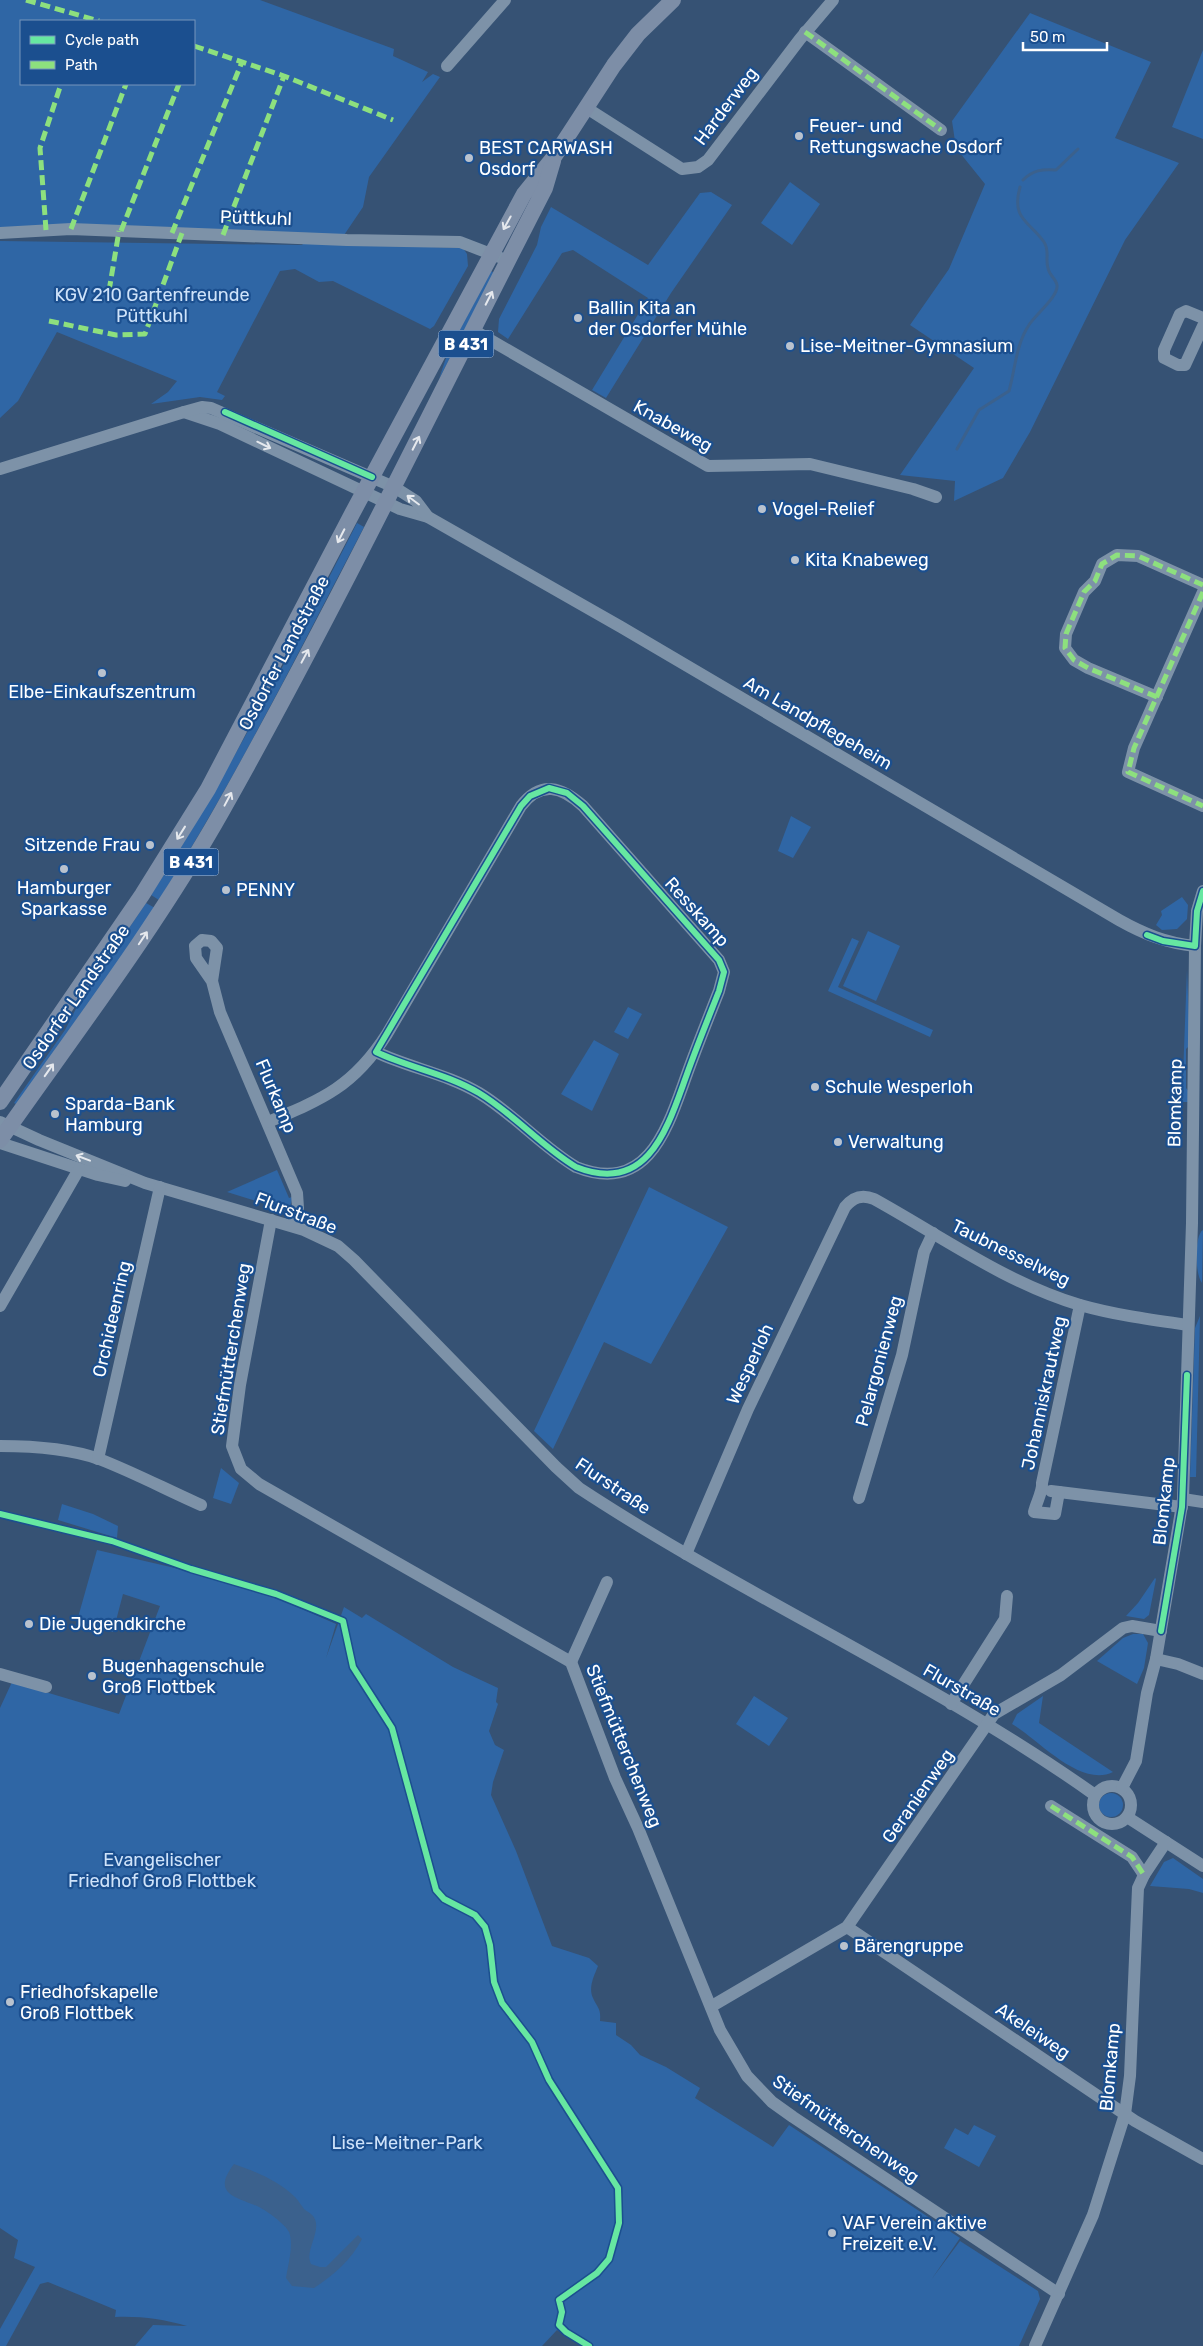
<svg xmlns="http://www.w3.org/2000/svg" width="1203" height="2346" font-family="Rubik,sans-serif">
<rect width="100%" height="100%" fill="#365274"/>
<g fill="#2f66a5" fill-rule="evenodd">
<path d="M 0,0 L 260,0 L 394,49 L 393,56 L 428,72 L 422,82 L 433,74 L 440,77 L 369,177 L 363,207 L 338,244 L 463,248 L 467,254 L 468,266 L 434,326 L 430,329 L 333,281 L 319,282 L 295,269 L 280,271 L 217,392 L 225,396 L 222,400 L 200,397 L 151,404 L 168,392 L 177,381 L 57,332 L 18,401 L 0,418 L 0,241 L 302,245 L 308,238 L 0,231 ZM 21,21 L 194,21 L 194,84 L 21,84 Z"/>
<path d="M 1030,13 L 1151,62 L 1115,138 L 1179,163 L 1125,240 L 1030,432 L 1003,478 L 954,501 L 955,481 L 900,475 L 974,368 L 910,325 L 949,269 L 985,184 L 956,148 L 952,121 Z"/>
<path d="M 1203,50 L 1203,139 L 1172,127 Z"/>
<path d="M 790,182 L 820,204 L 792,245 L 761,223 Z"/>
<path d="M 711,192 L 732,205 L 671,293 L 606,398 L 592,390 L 648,298 L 573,250 L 562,253 L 508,339 L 498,332 L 499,319 L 537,245 L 541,227 L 551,207 L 648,265 L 700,193 Z"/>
<path d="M 491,271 L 494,273 L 439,379 L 448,352 Z"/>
<path d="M 357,523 L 364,527 C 298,653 235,780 159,900 L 151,895 C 228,776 292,649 357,523 Z"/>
<path d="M 791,816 L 811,827 L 793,858 L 778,851 Z"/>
<path d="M 1182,897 L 1188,905 L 1187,919 L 1177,929 L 1162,930 L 1156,925 L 1162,915 L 1161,911 Z"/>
<path d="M 146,903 L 155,908 L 18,1105 L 14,1103 L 65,1030 L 81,999 Z"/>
<path d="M 868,931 L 900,946 L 876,1001 L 843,986 Z"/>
<path d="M 852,938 L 859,941 L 838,987 L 933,1030 L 930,1037 L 828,991 Z"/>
<path d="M 1187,970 L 1190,1045 L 1186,1049 L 1186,1088 L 1190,1093 L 1189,1102 L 1182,1102 Z"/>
<path d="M 628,1007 L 642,1014 L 628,1039 L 614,1032 Z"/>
<path d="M 594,1040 L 619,1054 L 592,1111 L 561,1094 Z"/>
<path d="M 277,1170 L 289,1198 L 292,1197 C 292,1205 289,1209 282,1212 L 269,1208 L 266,1204 L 227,1192 Z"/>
<path d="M 649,1187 L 728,1227 L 651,1364 L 604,1342 L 553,1449 L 534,1431 Z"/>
<path d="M 1203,1230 L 1202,1283 C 1195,1275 1194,1235 1203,1230 Z"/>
<path d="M 1200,1316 L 1196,1477 L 1190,1477 L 1195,1328 Z"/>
<path d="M 221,1468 L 239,1483 L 231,1504 L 213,1498 Z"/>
<path d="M 62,1504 L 93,1514 L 118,1526 L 117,1538 L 58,1520 Z"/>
<path d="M 97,1550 L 175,1568 L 275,1597 L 336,1624 L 326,1658 L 344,1607 L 362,1618 L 366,1614 L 453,1667 L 498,1688 L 496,1702 L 498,1704 L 489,1731 L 495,1745 L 504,1750 L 493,1782 L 491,1795 L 516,1851 L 552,1946 L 589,1958 L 598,1966 C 594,1976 588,1988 593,1998 C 598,2009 601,2008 600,2021 L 616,2023 L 616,2035 L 631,2045 L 640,2055 L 666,2067 L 700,2088 L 695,2098 L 773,2147 L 789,2125 L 960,2238 L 931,2280 L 960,2241 L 1038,2291 L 1040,2299 L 1019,2346 L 581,2346 L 557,2330 L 542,2346 L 135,2346 L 153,2325 L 187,2326 C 162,2319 141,2316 115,2317 L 116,2310 L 48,2282 L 40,2284 L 6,2346 L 0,2346 L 0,2329 L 35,2267 L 14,2258 L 18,2240 L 0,2228 L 0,1708 L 12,1682 L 119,1714 L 160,1606 L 123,1594 L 113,1632 L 77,1621 Z"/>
<path d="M 1155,1578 L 1156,1579 L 1149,1615 L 1144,1619 L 1126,1616 L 1138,1603 Z"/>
<path d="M 1133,1634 L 1143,1634 L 1148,1643 L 1144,1668 L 1137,1684 L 1097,1661 L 1123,1638 Z"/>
<path d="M 754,1696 L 788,1718 L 769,1746 L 736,1724 Z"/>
<path d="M 1043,1696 L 1039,1723 L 1113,1772 C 1080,1788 1038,1739 1012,1724 L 1017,1714 Z"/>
<circle cx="1111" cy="1805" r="12"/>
<path d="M 1173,1858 L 1203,1879 L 1203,1893 L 1189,1889 L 1150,1886 L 1164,1862 Z"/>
<path d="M 974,2125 L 996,2136 L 979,2167 L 944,2148 L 955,2128 L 968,2135 Z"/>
</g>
<path fill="#3b618d" d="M 234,2164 C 254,2171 279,2181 295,2197 C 298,2200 301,2205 304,2209 C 309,2213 315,2215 316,2223 C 318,2236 305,2252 311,2264 L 320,2267 L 326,2267 L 358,2235 L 362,2239 C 352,2259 333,2276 314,2288 L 292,2286 L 286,2278 C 288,2264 294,2245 289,2232 C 285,2224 267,2211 259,2207 C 238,2197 210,2195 234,2164 Z"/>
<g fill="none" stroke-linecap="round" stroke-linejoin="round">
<g stroke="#3b618d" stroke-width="3">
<path d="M 1023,180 C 1033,170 1042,169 1056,170 L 1078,149"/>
<path d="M 957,449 L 979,410 L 1009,391 C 1015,370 1016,344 1029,325 C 1035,315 1059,296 1057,285 C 1056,279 1049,275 1048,268 C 1045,259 1050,251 1044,242 C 1029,221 1011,219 1020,187"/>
</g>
<g stroke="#7d92a8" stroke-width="12">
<path d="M 805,32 L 941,130"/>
<path d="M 447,66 L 505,0"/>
<path d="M 585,107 L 682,169 L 698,167 L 708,160 L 800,39 L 833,0"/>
<path d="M 0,233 L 71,229 L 347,240 L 460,242 L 499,257"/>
<path d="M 1203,318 L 1186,311 L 1180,314 L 1164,350 L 1164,358 L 1178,365 L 1185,365 L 1203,326"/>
<path d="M 473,330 L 708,466 L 810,464 L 913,489 L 936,497"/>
<path d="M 184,412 L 220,424 L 400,509 L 428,517 L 621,627 L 1119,920 C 1144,934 1166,943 1195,946"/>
<path d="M 0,469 L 184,412 L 202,407 L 211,408 L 394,487 L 416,501 L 428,517"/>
<path d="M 1203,592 L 1134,748 L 1128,772 L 1203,806"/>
<path d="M 1157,697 L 1088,668 L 1074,660 L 1065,648 L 1066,634 L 1084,592 L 1095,581 L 1102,564 L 1117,555 L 1138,556 L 1203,585"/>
<path d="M 212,981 L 196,958 L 195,946 L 202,940 L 211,941 L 217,948 L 212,981 L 220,1012 L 297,1193 L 298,1208 L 293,1226"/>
<path d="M 0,1122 L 39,1140 L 145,1183 L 304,1230 L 338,1246 L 354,1260 L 556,1467 L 579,1488 C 746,1598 932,1679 1095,1795"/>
<path d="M 268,1122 C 323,1099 354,1086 387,1034 L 521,806 C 541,780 562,787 583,806 L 719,960 L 724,972 L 719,991 C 708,1019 697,1046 687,1074 C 668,1126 649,1196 576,1167 C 541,1146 514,1114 479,1093 C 447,1074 410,1068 376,1052"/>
<path d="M 0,1143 L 98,1175 L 125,1181"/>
<path d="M 271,1220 L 240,1385 L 232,1446 L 241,1469 L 259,1484 L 571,1662 L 615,1778 L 638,1828 L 720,2030 L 747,2076 L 772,2102 L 793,2117 L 1059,2294"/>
<path d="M 0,1306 L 79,1169"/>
<path d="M 0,1446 C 33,1446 68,1448 99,1459 C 133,1472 167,1490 201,1505"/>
<path d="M 98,1459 L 160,1187"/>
<path d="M 1051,1491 L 1182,1507"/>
<path d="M 1059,1492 L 1055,1514 L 1034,1512 C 1036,1503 1043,1491 1042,1483 L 1080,1305"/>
<path d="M 859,1498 L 902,1355 L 924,1252 L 933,1233"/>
<path d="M 1183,1499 L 1203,1502"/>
<path d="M 686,1554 L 748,1409 L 845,1207 C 853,1197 862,1194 874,1199 C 941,1236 1006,1283 1080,1305 C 1115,1315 1153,1320 1188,1325"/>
<path d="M 1156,1659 L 1178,1664 L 1203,1674"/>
<path d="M 571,1662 L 607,1582"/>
<path d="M 0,1674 L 46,1687"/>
<path d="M 951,1704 L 1005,1619 L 1007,1596"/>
<circle cx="1112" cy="1805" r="19"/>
<path d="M 1122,1788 L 1136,1761 L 1147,1693 L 1156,1659 L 1183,1499 L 1192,1223 L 1195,946 L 1197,911 L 1203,891"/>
<path d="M 1051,1806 L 1132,1857 L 1144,1875"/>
<path d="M 1127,1817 L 1203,1866"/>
<path d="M 847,1927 L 1135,2121 L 1203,2159"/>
<path d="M 712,2006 L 847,1927 L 994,1714 L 1061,1675 L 1123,1628 L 1132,1626 L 1161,1631"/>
<path d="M 1035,2346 L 1093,2215 L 1125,2114 L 1130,2076 L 1138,1888 L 1144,1875 L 1166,1842"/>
</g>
<g stroke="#7d8ea7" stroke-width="16">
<path d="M 0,1102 L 142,895 L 208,789 L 353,512 L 524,194 L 554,157 L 614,65 L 638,34 L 673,0"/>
<path d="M 0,1140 C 76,1032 157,926 222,811 C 337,607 438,396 545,188 L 553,161"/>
</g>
<g stroke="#8de07e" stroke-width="5" stroke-dasharray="10 5" stroke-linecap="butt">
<path d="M 26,0 L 99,21"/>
<path d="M 805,32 L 941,130"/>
<path d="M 194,46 L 284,76 L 393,120"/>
<path d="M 71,229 L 126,84"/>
<path d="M 46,230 L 40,148 L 61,84"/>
<path d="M 121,231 L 179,84"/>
<path d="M 172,233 L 242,62"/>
<path d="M 223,235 L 284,76"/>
<path d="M 109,291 L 119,231"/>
<path d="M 49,321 L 116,335 L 145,334 L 182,233"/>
<path d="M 1203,592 L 1134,748 L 1128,772 L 1203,806"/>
<path d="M 1157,697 L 1088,668 L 1074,660 L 1065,648 L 1066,634 L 1084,592 L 1095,581 L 1102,564 L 1117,555 L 1138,556 L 1203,585"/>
<path d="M 1051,1806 L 1132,1857 L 1144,1875"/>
</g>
<g stroke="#1b4f8f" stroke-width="9">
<g id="cycleway">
<path d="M 225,412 L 372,477"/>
<path d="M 549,788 L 567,793 L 583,806 L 719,960 L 724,972 L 719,991 C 708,1019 697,1046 687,1074 C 668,1126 649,1196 576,1167 C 541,1146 514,1114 479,1093 C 447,1074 410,1068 376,1052 L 521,806 L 530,796 Z"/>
<path d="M 1147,935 L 1163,941 L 1195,946 L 1197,911 L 1203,891"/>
<path d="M 0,1514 L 112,1541 L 191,1569 L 276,1594 L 343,1621 L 353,1667 L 392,1728 L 436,1890 L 444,1899 L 475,1915 L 485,1927 L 490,1945 L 494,1982 L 502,2003 L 532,2042 L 549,2080 L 618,2188 L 619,2223 L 609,2259 L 597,2273 L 559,2300 L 562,2312 L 559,2325 L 566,2332 L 589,2346"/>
<path d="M 1161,1631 L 1182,1507 L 1187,1375"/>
</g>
</g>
<use href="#cycleway" stroke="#66e7a1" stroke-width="6"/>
</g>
<defs><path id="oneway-shaft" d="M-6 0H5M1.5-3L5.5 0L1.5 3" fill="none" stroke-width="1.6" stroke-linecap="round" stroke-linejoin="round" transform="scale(1.25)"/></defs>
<g stroke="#e5e8ed">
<use href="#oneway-shaft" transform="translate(507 223) rotate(119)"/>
<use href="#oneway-shaft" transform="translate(489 298) rotate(-63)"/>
<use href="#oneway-shaft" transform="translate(416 443) rotate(-63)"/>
<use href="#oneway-shaft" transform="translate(341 536) rotate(117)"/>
<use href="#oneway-shaft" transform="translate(305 656) rotate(-62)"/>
<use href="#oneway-shaft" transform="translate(228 799) rotate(-62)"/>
<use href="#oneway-shaft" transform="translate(181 833) rotate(122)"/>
<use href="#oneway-shaft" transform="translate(143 938) rotate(-56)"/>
<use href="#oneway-shaft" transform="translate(49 1070) rotate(-55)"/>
</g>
<g stroke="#e5e9ee">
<use href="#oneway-shaft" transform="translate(264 445) rotate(26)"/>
<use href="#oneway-shaft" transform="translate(413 500) rotate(-143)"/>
<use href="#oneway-shaft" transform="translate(83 1158) rotate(-159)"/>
</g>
<g fill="#b9c2ce" stroke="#1b4f8f" stroke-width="2">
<circle cx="799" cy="136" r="5"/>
<circle cx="469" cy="158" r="5"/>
<circle cx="578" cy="318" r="5"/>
<circle cx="790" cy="346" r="5"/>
<circle cx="762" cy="509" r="5"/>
<circle cx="795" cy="560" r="5"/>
<circle cx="102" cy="673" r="5"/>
<circle cx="150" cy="845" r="5"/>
<circle cx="64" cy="869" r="5"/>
<circle cx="226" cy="890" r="5"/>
<circle cx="815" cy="1087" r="5"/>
<circle cx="55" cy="1114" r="5"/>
<circle cx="838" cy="1142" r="5"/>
<circle cx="29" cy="1624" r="5"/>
<circle cx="92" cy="1676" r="5"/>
<circle cx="844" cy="1946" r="5"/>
<circle cx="10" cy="2002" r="5"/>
<circle cx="832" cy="2233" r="5"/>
</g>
<g text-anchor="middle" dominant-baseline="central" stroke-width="4.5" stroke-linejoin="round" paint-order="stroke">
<g fill="#1b4f8f" stroke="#bbcadd" stroke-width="1">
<rect x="438.5" y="330.5" width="55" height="27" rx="4"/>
<rect x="163.5" y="848.5" width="55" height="27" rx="4"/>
</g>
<g font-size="16" font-weight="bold" fill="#fff">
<text x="466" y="344">B 431</text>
<text x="191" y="862">B 431</text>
</g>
<g font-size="18" fill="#fff" stroke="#1b4f8f">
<text transform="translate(726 106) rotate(-53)">Harderweg</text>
<text transform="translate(256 218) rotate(2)">Püttkuhl</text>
<text transform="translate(673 426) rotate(29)">Knabeweg</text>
<text transform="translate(284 653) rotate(-62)">Osdorfer Landstraße</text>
<text transform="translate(818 723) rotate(30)">Am Landpflegeheim</text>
<text transform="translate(697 912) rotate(48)">Resskamp</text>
<text transform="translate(76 997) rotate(-55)">Osdorfer Landstraße</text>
<text transform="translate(276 1096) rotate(67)">Flurkamp</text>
<text transform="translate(1175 1103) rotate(-89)">Blomkamp</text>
<text transform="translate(296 1213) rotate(21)">Flurstraße</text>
<text transform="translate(1011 1253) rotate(26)">Taubnesselweg</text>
<text transform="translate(112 1319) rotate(-77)">Orchideenring</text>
<text transform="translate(231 1349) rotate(-81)">Stiefmütterchenweg</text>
<text transform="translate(879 1361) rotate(-75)">Pelargonienweg</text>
<text transform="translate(750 1364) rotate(-65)">Wesperloh</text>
<text transform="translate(1044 1393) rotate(-78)">Johanniskrautweg</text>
<text transform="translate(613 1486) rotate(34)">Flurstraße</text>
<text transform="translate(1164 1501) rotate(-84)">Blomkamp</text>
<text transform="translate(962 1690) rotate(30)">Flurstraße</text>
<text transform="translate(624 1746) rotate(68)">Stiefmütterchenweg</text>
<text transform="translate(918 1796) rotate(-55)">Geranienweg</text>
<text transform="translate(1033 2031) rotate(34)">Akeleiweg</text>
<text transform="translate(1110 2067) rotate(-85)">Blomkamp</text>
<text transform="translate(846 2129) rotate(35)">Stiefmütterchenweg</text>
</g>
<g font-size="18" fill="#fff" stroke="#1b4f8f" text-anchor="start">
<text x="809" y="126">Feuer- und<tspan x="809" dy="21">Rettungswache Osdorf</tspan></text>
<text x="479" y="148">BEST CARWASH<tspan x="479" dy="21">Osdorf</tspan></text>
<text x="588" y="308">Ballin Kita an<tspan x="588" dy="21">der Osdorfer Mühle</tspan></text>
<text x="800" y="346">Lise-Meitner-Gymnasium</text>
<text x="772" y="509">Vogel-Relief</text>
<text x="805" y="560">Kita Knabeweg</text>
<text x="102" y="692" text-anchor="middle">Elbe-Einkaufszentrum</text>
<text x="140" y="845" text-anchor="end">Sitzende Frau</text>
<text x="64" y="888" text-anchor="middle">Hamburger<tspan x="64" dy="21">Sparkasse</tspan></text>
<text x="236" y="890">PENNY</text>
<text x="825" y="1087">Schule Wesperloh</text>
<text x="65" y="1104">Sparda-Bank<tspan x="65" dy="21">Hamburg</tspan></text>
<text x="848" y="1142">Verwaltung</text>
<text x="39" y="1624">Die Jugendkirche</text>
<text x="102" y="1666">Bugenhagenschule<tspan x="102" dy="21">Groß Flottbek</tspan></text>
<text x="854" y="1946">Bärengruppe</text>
<text x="20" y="1992">Friedhofskapelle<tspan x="20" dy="21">Groß Flottbek</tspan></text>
<text x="842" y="2223">VAF Verein aktive<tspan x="842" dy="21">Freizeit e.V.</tspan></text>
</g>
<g font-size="18" fill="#cfe3fa" stroke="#1b4f8f">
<text x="152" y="295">KGV 210 Gartenfreunde<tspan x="152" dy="21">Püttkuhl</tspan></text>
<text x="162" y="1860">Evangelischer<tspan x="162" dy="21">Friedhof Groß Flottbek</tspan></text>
<text x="407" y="2143">Lise-Meitner-Park</text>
</g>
</g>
<rect x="20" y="20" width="175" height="65" fill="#1b4f8f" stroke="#7695bc"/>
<rect x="30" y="36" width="25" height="8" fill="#66e7a1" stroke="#7695bc"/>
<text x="65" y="45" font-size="15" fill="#ffffff">Cycle path</text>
<rect x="30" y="61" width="25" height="8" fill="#8de07e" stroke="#7695bc"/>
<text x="65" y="70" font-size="15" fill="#ffffff">Path</text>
<path d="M1023 42v8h84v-8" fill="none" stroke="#ffffff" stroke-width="2.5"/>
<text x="1030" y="42" font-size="15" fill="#ffffff" stroke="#1b4f8f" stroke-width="4" paint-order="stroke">50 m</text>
</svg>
